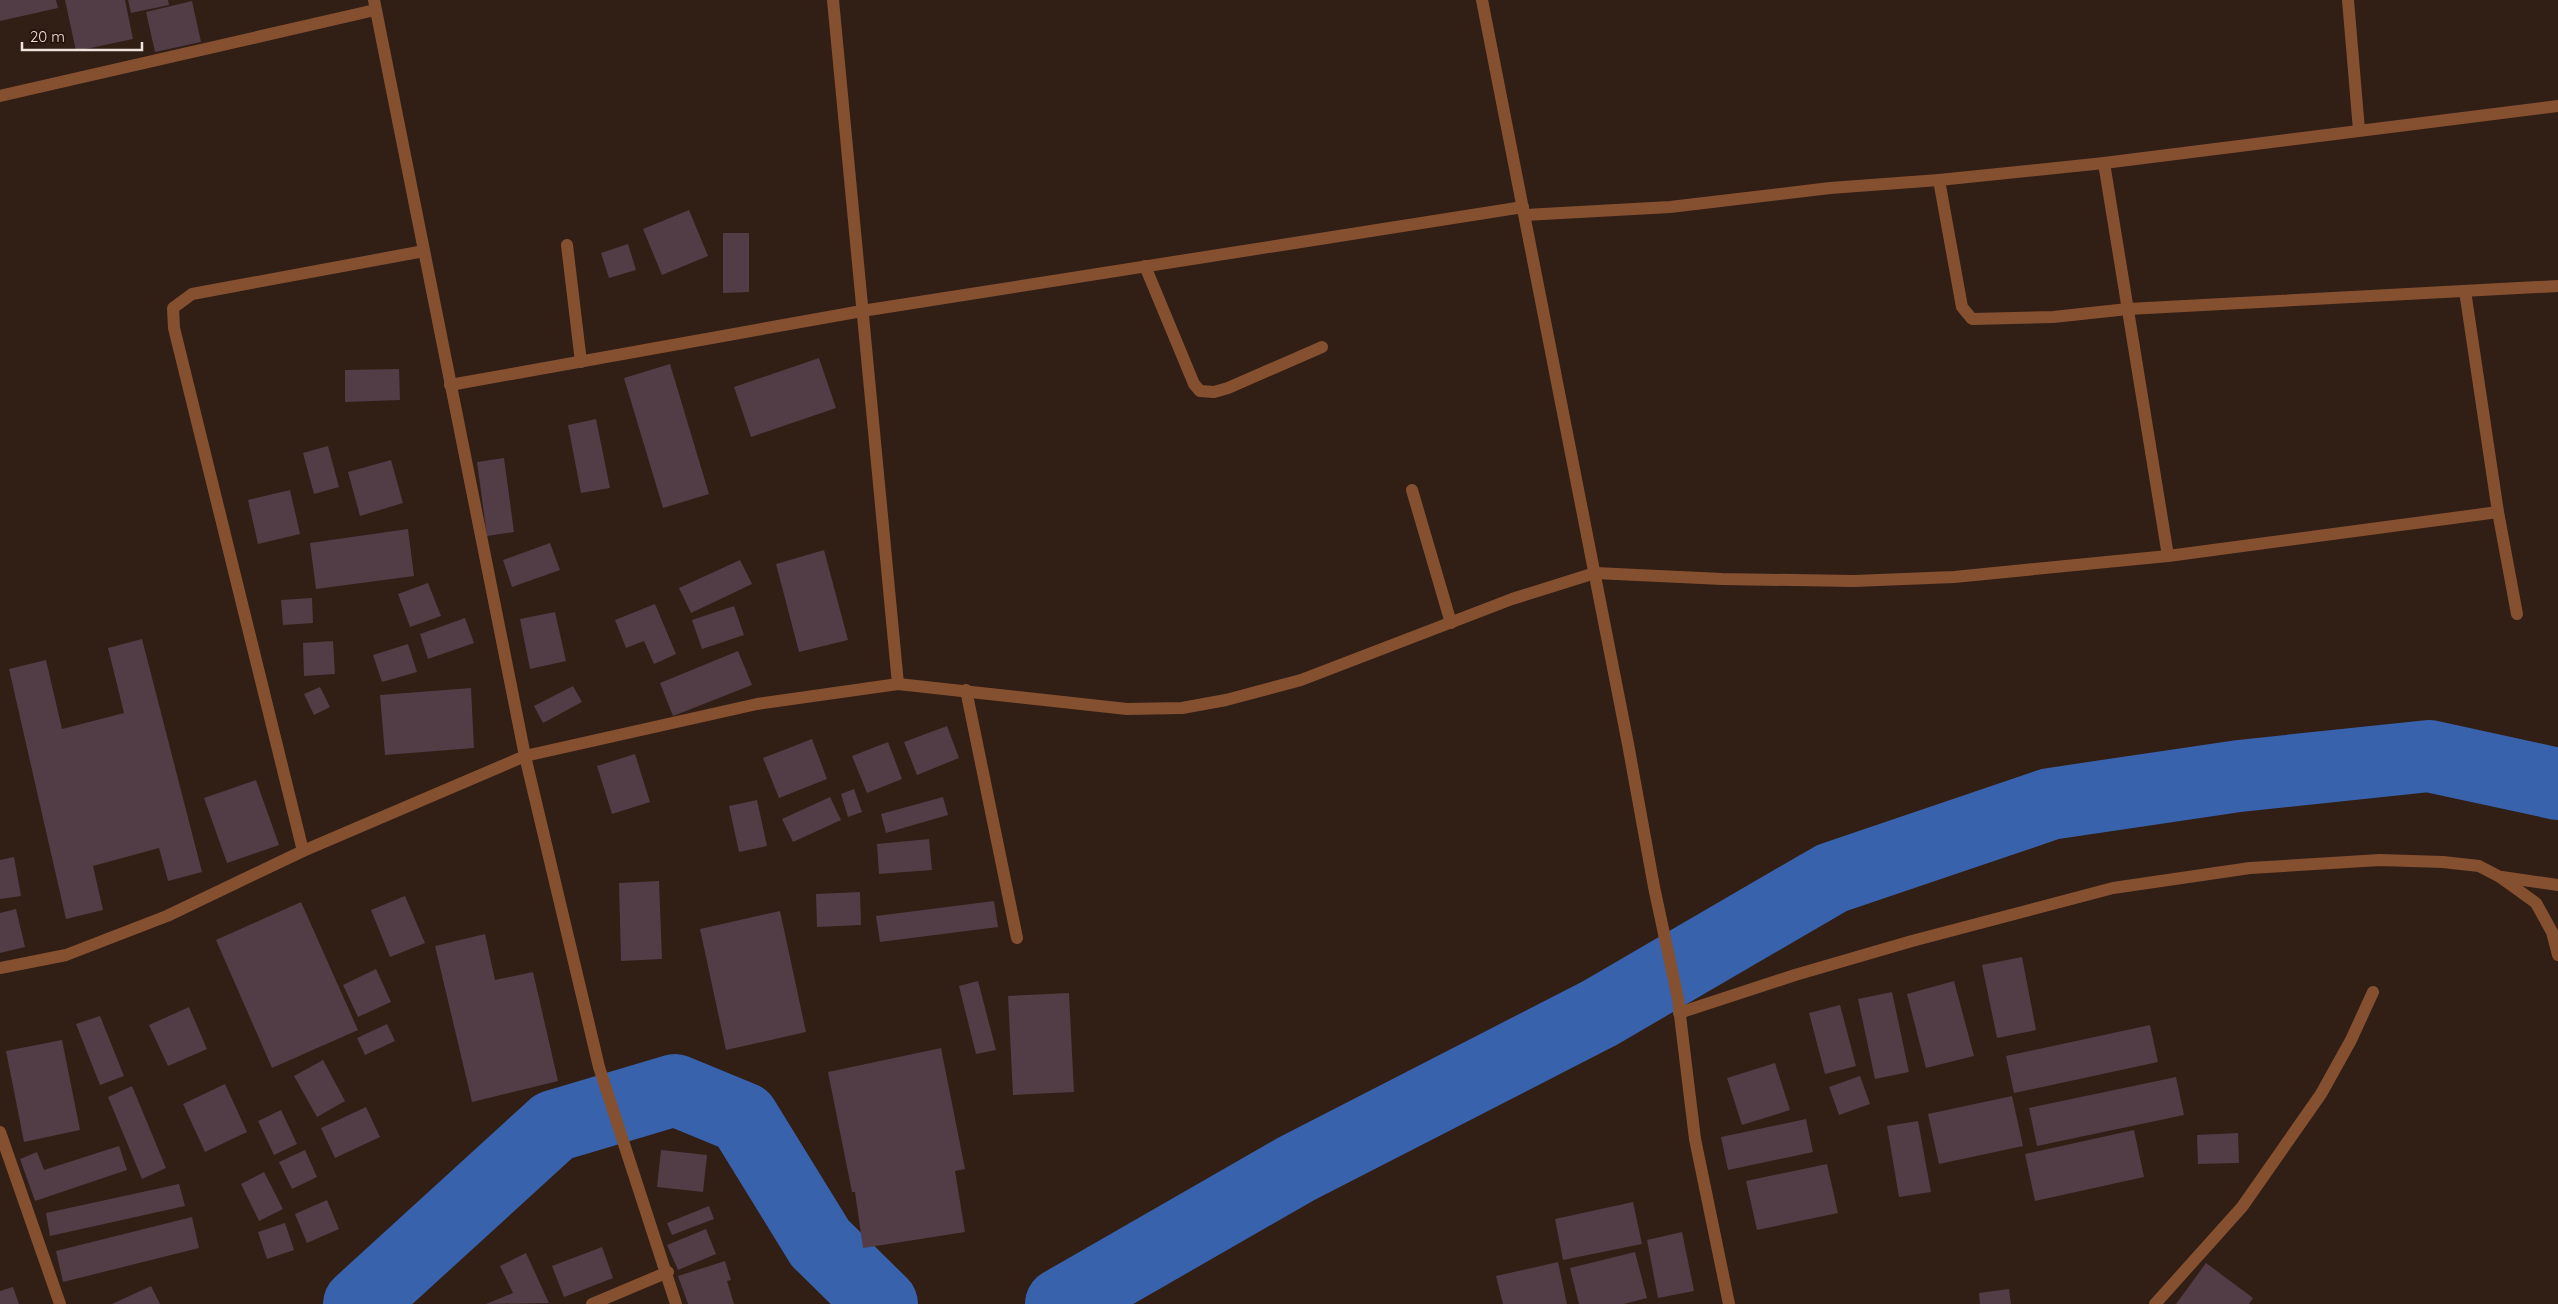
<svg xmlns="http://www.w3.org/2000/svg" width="2558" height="1304" font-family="Quicksand,sans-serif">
<rect width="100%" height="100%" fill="#311e15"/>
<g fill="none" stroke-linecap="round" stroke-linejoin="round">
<g stroke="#3962ac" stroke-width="72">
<path d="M 359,1304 L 554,1126 L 675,1090 L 743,1118 L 820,1243 L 882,1304"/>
<path d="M 1061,1304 L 1296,1169 L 1598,1014 L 1832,878 L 2050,804 L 2239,776 L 2429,756 L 2558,784"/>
</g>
</g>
<g fill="#523c46">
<path d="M 0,0 L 56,0 L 58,8 L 0,21 Z"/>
<path d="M 65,0 L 125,0 L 133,39 L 76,51 Z"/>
<path d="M 128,0 L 168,0 L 169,5 L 131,13 Z"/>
<path d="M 192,1 L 201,42 L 155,52 L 146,12 Z"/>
<path d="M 689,210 L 708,256 L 662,275 L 643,229 Z"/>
<path d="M 723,233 L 749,233 L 749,292 L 723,293 Z"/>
<path d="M 628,244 L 636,270 L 609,278 L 601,253 Z"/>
<path d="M 819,358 L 836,408 L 751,437 L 734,387 Z"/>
<path d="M 670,364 L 709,494 L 663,508 L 624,378 Z"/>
<path d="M 399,369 L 400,400 L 345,402 L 345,370 Z"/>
<path d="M 596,419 L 610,488 L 581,493 L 568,425 Z"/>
<path d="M 328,446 L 339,487 L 314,494 L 303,453 Z"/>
<path d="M 504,458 L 514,532 L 487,536 L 477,462 Z"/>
<path d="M 391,460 L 403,503 L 360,516 L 348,472 Z"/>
<path d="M 290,490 L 300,534 L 258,544 L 248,500 Z"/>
<path d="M 408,529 L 414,576 L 316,589 L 310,543 Z"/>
<path d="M 550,543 L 560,570 L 512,587 L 503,560 Z"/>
<path d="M 824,550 L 848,640 L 799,652 L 776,564 Z"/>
<path d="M 740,560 L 752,584 L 691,613 L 679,588 Z"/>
<path d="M 428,583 L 441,616 L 410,627 L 398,594 Z"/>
<path d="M 312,598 L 313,623 L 283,625 L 281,600 Z"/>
<path d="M 655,604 L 676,654 L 654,664 L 644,641 L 626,648 L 615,620 Z"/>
<path d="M 734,606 L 744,635 L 702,649 L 692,620 Z"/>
<path d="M 555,612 L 566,661 L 530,669 L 520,619 Z"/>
<path d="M 465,618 L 474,643 L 428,659 L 420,634 Z"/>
<path d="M 142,639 L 202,872 L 168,881 L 159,848 L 93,866 L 103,910 L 66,919 L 9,669 L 46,660 L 62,729 L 124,713 L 108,648 Z"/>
<path d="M 333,641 L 335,674 L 304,676 L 303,643 Z"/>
<path d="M 408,644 L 417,672 L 382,682 L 373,655 Z"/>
<path d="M 738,651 L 752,685 L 673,716 L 660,683 Z"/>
<path d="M 573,686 L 582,702 L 543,723 L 534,706 Z"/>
<path d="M 320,687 L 330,707 L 314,715 L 304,694 Z"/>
<path d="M 471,688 L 474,748 L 385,755 L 380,695 Z"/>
<path d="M 947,726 L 959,758 L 917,775 L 904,742 Z"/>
<path d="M 812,739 L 827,779 L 779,798 L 763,758 Z"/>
<path d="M 888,742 L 902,779 L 867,793 L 852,756 Z"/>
<path d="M 635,754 L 650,802 L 612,814 L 597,766 Z"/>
<path d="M 256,780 L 279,845 L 227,863 L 204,798 Z"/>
<path d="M 854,789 L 862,812 L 848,817 L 841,794 Z"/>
<path d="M 830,797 L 841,820 L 793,842 L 782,819 Z"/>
<path d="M 943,797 L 948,815 L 886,833 L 881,814 Z"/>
<path d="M 757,800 L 767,846 L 739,852 L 729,806 Z"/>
<path d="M 929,839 L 932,870 L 879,874 L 877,844 Z"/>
<path d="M 14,857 L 21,896 L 0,899 L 0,860 Z"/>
<path d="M 659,881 L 662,959 L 621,961 L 619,883 Z"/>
<path d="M 860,892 L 861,925 L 817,927 L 816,894 Z"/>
<path d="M 405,896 L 425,943 L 390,957 L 371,910 Z"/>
<path d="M 994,901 L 998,927 L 880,942 L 876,916 Z"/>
<path d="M 301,902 L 358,1030 L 272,1068 L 216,940 Z"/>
<path d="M 16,909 L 25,947 L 0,953 L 0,913 Z"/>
<path d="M 780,911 L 806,1032 L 726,1050 L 700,929 Z"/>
<path d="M 485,934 L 495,980 L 533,972 L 558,1081 L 472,1102 L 435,946 Z"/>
<path d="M 2022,957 L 2036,1030 L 1997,1038 L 1982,965 Z"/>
<path d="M 376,969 L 391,1002 L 358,1017 L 343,985 Z"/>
<path d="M 978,981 L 996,1050 L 976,1054 L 959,986 Z"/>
<path d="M 1954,981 L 1974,1056 L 1926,1068 L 1907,994 Z"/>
<path d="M 1892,992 L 1909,1072 L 1875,1079 L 1858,999 Z"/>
<path d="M 1069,993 L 1074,1092 L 1013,1095 L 1008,996 Z"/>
<path d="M 1840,1005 L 1856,1066 L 1825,1074 L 1809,1013 Z"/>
<path d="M 189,1007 L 207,1049 L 168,1066 L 149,1025 Z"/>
<path d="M 100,1016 L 124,1076 L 100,1085 L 76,1024 Z"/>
<path d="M 387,1024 L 395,1041 L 365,1055 L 357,1038 Z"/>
<path d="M 2150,1025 L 2158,1062 L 2014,1093 L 2006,1056 Z"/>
<path d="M 62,1040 L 80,1130 L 24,1142 L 6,1051 Z"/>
<path d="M 941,1048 L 965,1169 L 955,1171 L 965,1232 L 863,1248 L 855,1192 L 852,1192 L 828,1072 Z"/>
<path d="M 323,1060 L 345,1101 L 317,1117 L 294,1076 Z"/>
<path d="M 1775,1063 L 1790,1110 L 1742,1125 L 1727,1078 Z"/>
<path d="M 1860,1076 L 1870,1104 L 1839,1115 L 1829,1087 Z"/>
<path d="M 2176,1077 L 2184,1115 L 2037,1146 L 2029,1108 Z"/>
<path d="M 225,1084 L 247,1132 L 205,1152 L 183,1104 Z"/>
<path d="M 132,1086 L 166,1168 L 142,1179 L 108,1097 Z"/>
<path d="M 2012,1096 L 2023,1146 L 1939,1164 L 1928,1114 Z"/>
<path d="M 366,1107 L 380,1137 L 335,1158 L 321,1128 Z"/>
<path d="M 281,1110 L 297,1144 L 274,1155 L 258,1121 Z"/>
<path d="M 1806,1119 L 1813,1152 L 1728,1170 L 1721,1137 Z"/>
<path d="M 1918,1121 L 1931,1192 L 1899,1197 L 1887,1126 Z"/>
<path d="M 2134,1130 L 2144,1177 L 2035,1201 L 2025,1154 Z"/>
<path d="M 2238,1133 L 2239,1163 L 2198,1164 L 2197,1135 Z"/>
<path d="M 119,1146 L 127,1170 L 35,1201 L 20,1159 L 37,1152 L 44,1170 Z"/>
<path d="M 305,1150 L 317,1177 L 292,1189 L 279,1162 Z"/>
<path d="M 661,1150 L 707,1155 L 703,1192 L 657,1187 Z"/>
<path d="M 1827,1164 L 1838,1213 L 1757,1230 L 1746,1181 Z"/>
<path d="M 264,1172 L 283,1209 L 259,1221 L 241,1184 Z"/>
<path d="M 179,1184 L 185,1206 L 50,1236 L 46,1213 Z"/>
<path d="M 327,1200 L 339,1229 L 307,1243 L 295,1214 Z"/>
<path d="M 1633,1202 L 1642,1244 L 1563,1260 L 1555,1219 Z"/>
<path d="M 709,1206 L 714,1219 L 672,1235 L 667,1223 Z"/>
<path d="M 192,1217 L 199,1248 L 63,1282 L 56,1251 Z"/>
<path d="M 285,1223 L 294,1250 L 267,1259 L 258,1232 Z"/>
<path d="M 706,1229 L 716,1254 L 678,1270 L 667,1245 Z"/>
<path d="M 1682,1232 L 1694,1291 L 1658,1298 L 1647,1240 Z"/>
<path d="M 602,1247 L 613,1278 L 564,1297 L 552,1266 Z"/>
<path d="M 1635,1252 L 1647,1298 L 1624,1304 L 1579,1304 L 1570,1268 Z"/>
<path d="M 526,1253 L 549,1303 L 486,1304 L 513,1293 L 500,1266 Z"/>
<path d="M 725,1261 L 731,1280 L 727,1281 L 734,1304 L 688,1304 L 678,1276 Z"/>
<path d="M 1558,1262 L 1567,1304 L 1503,1304 L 1496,1276 Z"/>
<path d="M 2206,1263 L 2253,1298 L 2249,1304 L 2176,1304 Z"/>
<path d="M 151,1286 L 160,1304 L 112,1304 Z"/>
<path d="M 13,1287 L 19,1304 L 0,1304 L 0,1291 Z"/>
<path d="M 2009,1289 L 2011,1304 L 1980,1304 L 1979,1293 Z"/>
</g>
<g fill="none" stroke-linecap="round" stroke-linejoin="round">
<g stroke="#855030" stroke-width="12">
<path d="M 374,0 L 525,756 L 599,1067 L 676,1304"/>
<path d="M 833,0 L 898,684"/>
<path d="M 1482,0 L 1628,744 L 1654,887 L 1678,999 L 1695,1139 L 1729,1304"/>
<path d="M 2348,0 L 2359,130"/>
<path d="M 0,96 L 375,10"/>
<path d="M 2104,163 L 2168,556"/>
<path d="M 1939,180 L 1962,307 L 1972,319 L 2053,317 L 2128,309 L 2558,286"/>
<path d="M 1525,215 L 1670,207 L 1830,188 L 1939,180 L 2104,163 L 2558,106"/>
<path d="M 567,245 L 581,362"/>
<path d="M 1145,266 L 1194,384 L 1200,391 L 1214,392 L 1228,388 L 1322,347"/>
<path d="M 2465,291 L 2498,512 L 2517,614"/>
<path d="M 450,385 L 862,311 L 1523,207"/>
<path d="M 1412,490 L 1451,623"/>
<path d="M 966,690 L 1017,938"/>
<path d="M 303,851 L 174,328 L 173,308 L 192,294 L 424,251"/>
<path d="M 2502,877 L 2558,885"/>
<path d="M 0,968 L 66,955 L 167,916 L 303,851 L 525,756 L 757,704 L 898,684 L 1127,709 L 1182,708 L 1226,700 L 1301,680 L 1512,599 L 1595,573 L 1722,579 L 1854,581 L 1954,577 L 2168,556 L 2498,512"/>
<path d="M 1679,1013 L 1795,975 L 1912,941 L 2113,888 L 2250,868 L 2380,860 L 2443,862 L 2479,866 L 2500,877 L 2536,903 L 2552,932 L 2558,955"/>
<path d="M 0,1132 L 60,1304"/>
<path d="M 592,1304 L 668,1272"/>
<path d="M 2155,1304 L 2242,1207 L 2321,1094 L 2351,1040 L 2373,992"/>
</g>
</g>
<path d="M22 42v8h120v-8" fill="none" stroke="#f0e2dc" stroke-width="2.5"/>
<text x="30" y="42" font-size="15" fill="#f0e2dc" stroke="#27140b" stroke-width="4" paint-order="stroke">20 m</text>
</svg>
